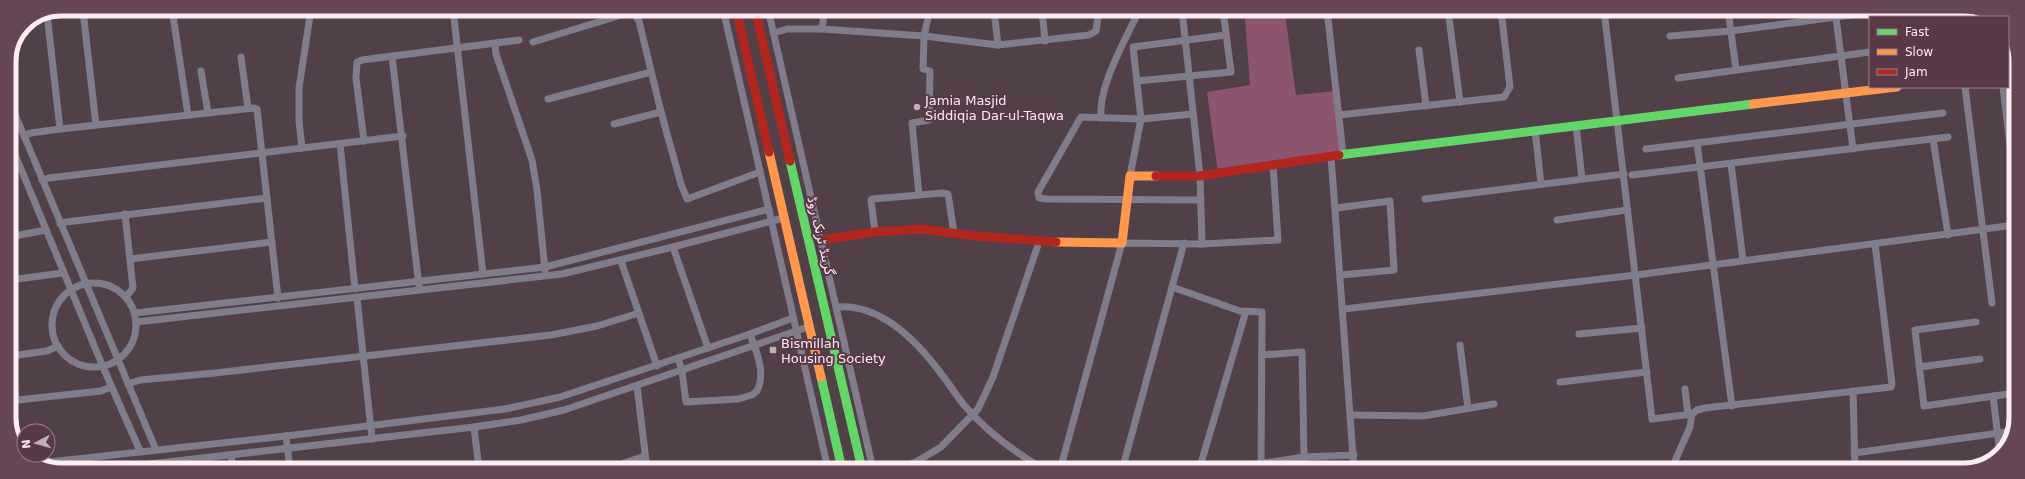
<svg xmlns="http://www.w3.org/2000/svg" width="2025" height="479" font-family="'DejaVu Sans','Noto Naskh Arabic',sans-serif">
<rect width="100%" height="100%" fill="#514048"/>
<path fill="#8c546e" d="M 1285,13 L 1296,95 L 1336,91 L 1343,154 L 1218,173 L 1207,92 L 1250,85 L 1245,18 Z"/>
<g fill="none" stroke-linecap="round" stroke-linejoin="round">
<g stroke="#817c8b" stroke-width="7">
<path d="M 172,9 L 188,115"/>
<path d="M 453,9 L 483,274"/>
<path d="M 631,9 L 639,21 L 661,112 L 681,184 L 687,199 L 760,172"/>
<path d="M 723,9 L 828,469"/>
<path d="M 768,9 L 873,469"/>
<path d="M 994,10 L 998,45"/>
<path d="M 1042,10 L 1045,41"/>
<path d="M 1182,10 L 1200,176 L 1202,244"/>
<path d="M 1327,10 L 1343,154"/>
<path d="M 1448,10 L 1460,102"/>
<path d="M 1604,10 L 1652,419 L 1692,414 L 1697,410 L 1705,408 L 1891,387 L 1892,384 L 1875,244"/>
<path d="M 1728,10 L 1736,69"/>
<path d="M 1835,10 L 1853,149"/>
<path d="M 83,11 L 96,125"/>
<path d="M 47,14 L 60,129"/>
<path d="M 822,29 L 924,36 L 930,9"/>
<path d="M 774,33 L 787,29 L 822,29 L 825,9"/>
<path d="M 1670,36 L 1731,31 L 1889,10"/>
<path d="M 533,42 L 631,12 L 649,9"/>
<path d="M 495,44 L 496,54 L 532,160 L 537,190 L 545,270"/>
<path d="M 1419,50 L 1426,106"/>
<path d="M 392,56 L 419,286"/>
<path d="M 241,57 L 248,108"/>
<path d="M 201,71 L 208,113"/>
<path d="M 1678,78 L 1870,52"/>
<path d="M 1137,81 L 1231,72 L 1223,10"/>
<path d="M 1965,87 L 1992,303"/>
<path d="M 2003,87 L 2016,195"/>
<path d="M 548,99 L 651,72"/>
<path d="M 9,100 L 156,450"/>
<path d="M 1193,114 L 1141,119 L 1081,117 L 1038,192 L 1039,198 L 1047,199 L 1201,200"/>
<path d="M 1339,115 L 1504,97 L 1510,87 L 1501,10"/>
<path d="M 1101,118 C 1098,85 1126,40 1139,10"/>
<path d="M 614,124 L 661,112"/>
<path d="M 1576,125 L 1582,179"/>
<path d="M 1535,130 L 1541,184"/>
<path d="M 24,136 L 31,133 L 60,129 L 254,108 L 257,109 L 278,298"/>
<path d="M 1933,139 L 1948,235"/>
<path d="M 9,140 L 103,367 L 140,451"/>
<path d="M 364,141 L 356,78 L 357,62 L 362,60 L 519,40"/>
<path d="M 1697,143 L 1732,406"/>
<path d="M 340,144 L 355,289"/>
<path d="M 302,148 L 299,121 L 299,88 L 311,9"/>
<path d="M 1646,149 L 1943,113"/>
<path d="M 1331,156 L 1354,470"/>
<path d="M 1731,164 L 1743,260"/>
<path d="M 1632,175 L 1948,137"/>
<path d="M 1130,176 L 1141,119 L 1133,47 L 1226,35"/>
<path d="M 42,180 L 49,178 L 403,136"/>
<path d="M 919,195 L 912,123 L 929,120 L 930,71 L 923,69 L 924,36 L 998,45 L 1089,35 L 1096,31 L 1099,10"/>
<path d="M 1425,199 L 1624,174"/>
<path d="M 1336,208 L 1390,201 L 1394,270 L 1341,275"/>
<path d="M 125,214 L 133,288 L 126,297"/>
<path d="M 1557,220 L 1627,210"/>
<path d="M 60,224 L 66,222 L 267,198"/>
<path d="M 875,232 L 871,200 L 873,199 L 942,193 L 948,194 L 954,233"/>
<path d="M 9,237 L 46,230"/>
<path d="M 673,247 L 708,348"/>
<path d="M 130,259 L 272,242"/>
<path d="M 621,261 L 657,366"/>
<path d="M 9,280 L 63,273"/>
<circle cx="94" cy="325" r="42"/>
<path d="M 1172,287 L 1240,311 L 1262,312 L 1261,470"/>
<path d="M 357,298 L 372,439"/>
<path d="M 836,307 C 881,303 918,342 942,375 C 950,385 956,395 964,405 C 985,430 1016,453 1044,469"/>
<path d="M 1344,309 L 1636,275 L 2015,225"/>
<path d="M 135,313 L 545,267 L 769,209"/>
<path d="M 136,322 L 562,274 L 673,247 L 783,218"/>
<path d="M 1976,322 L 1915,330 L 1924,406 L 2015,393"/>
<path d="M 1579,334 L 1642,328"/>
<path d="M 9,344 L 16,400"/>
<path d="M 1460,345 L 1468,408"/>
<path d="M 1262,355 L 1302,352 L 1304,457 L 1300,470"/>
<path d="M 11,356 L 47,351 L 58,346"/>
<path d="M 678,358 L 682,371 L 686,402 L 738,399 L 752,395 L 757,391 C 766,373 757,353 750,334"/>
<path d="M 1919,367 L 1980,359"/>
<path d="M 1560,382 L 1647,372"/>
<path d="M 128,384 L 140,380 L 215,373 L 551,335 L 597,326 L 639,313"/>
<path d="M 637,386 L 647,469"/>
<path d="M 1685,389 L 1688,415"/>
<path d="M 1853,391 L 1855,470"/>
<path d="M 1993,396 L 2000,454"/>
<path d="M 9,401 L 101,391 L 111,387"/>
<path d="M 1351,415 L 1423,416 L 1494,404"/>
<path d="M 474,427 L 479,469"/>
<path d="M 286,436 L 290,469"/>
<path d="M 1854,453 L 2014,431"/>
<path d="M 231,455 L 233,469"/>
<path d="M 40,463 L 286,436 L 505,409 L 560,397 L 750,334 L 793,318"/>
<path d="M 106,469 L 474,427 L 521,420 L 564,410 L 808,327"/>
<path d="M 606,469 L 645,456"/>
<path d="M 895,469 L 916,462 L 941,447 L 978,409 L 993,377 L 1039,242"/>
<path d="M 1060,470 L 1122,243 L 1202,244 L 1278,240 L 1273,165"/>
<path d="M 1122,470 L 1184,243"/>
<path d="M 1199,470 L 1246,311"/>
<path d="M 1231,470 L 1232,468 L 1304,457 L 1354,455"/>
<path d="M 1671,470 L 1690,427 L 1692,414"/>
</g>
<g stroke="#63d668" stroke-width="9">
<path d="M 1339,155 L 1753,104"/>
<path d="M 790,161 L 862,469"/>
<path d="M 821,377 L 842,469"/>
</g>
<g stroke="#ff974d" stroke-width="9">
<path d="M 1753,104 L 1897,87"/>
<path d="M 769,152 L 821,377"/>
<path d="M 1056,242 L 1122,243 L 1130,176 L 1156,176"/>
</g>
<g stroke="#b3261e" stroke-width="9">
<path d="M 736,9 L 769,152"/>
<path d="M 755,9 L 790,161"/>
<path d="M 2008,73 L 2016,72"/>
<path d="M 1156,176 L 1200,176 L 1339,155"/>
<path d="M 821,240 L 875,232 L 922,229 L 974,236 L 1056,242"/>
</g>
</g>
<g fill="#c1b0b8" stroke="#593847" stroke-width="1.5">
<circle cx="917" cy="107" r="4"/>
<rect x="769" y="346" width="8" height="8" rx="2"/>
</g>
<g text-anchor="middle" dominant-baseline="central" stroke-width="4" stroke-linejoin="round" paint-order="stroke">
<g font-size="13" fill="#feecf4" stroke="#593847" text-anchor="start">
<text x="925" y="100">Jamia Masjid<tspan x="925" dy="15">Siddiqia Dar-ul-Taqwa</tspan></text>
<text x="781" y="343">Bismillah<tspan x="781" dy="15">Housing Society</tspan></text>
</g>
<g font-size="13" fill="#feecf4" stroke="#593847">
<text transform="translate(821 236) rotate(77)">گرینڈ ٹرنک روڈ</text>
</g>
</g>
<path d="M0 0H2025V479H0ZM61 16H1964A45 45 0 0 1 2009 61V418A45 45 0 0 1 1964 463H61A45 45 0 0 1 16 418V61A45 45 0 0 1 61 16Z" fill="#664655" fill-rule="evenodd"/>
<path fill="none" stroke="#feecf4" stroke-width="5" d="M61 16H1964A45 45 0 0 1 2009 61V418A45 45 0 0 1 1964 463H61A45 45 0 0 1 16 418V61A45 45 0 0 1 61 16Z"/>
<rect x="1869" y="16" width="140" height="72" fill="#593847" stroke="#9b808c"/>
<rect x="1877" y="29" width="20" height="6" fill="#63d668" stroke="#9b808c"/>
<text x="1905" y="36" font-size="12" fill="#feecf4">Fast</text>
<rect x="1877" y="49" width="20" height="6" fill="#ff974d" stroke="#9b808c"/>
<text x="1905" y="56" font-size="12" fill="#feecf4">Slow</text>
<rect x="1877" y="69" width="20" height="6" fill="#b3261e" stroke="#9b808c"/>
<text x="1905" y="76" font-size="12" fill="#feecf4">Jam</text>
<g transform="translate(36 443) rotate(264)"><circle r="19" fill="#593847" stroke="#9b808c"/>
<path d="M0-3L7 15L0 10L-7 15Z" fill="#c1b0b8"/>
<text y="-6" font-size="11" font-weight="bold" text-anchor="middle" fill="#feecf4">N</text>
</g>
</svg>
